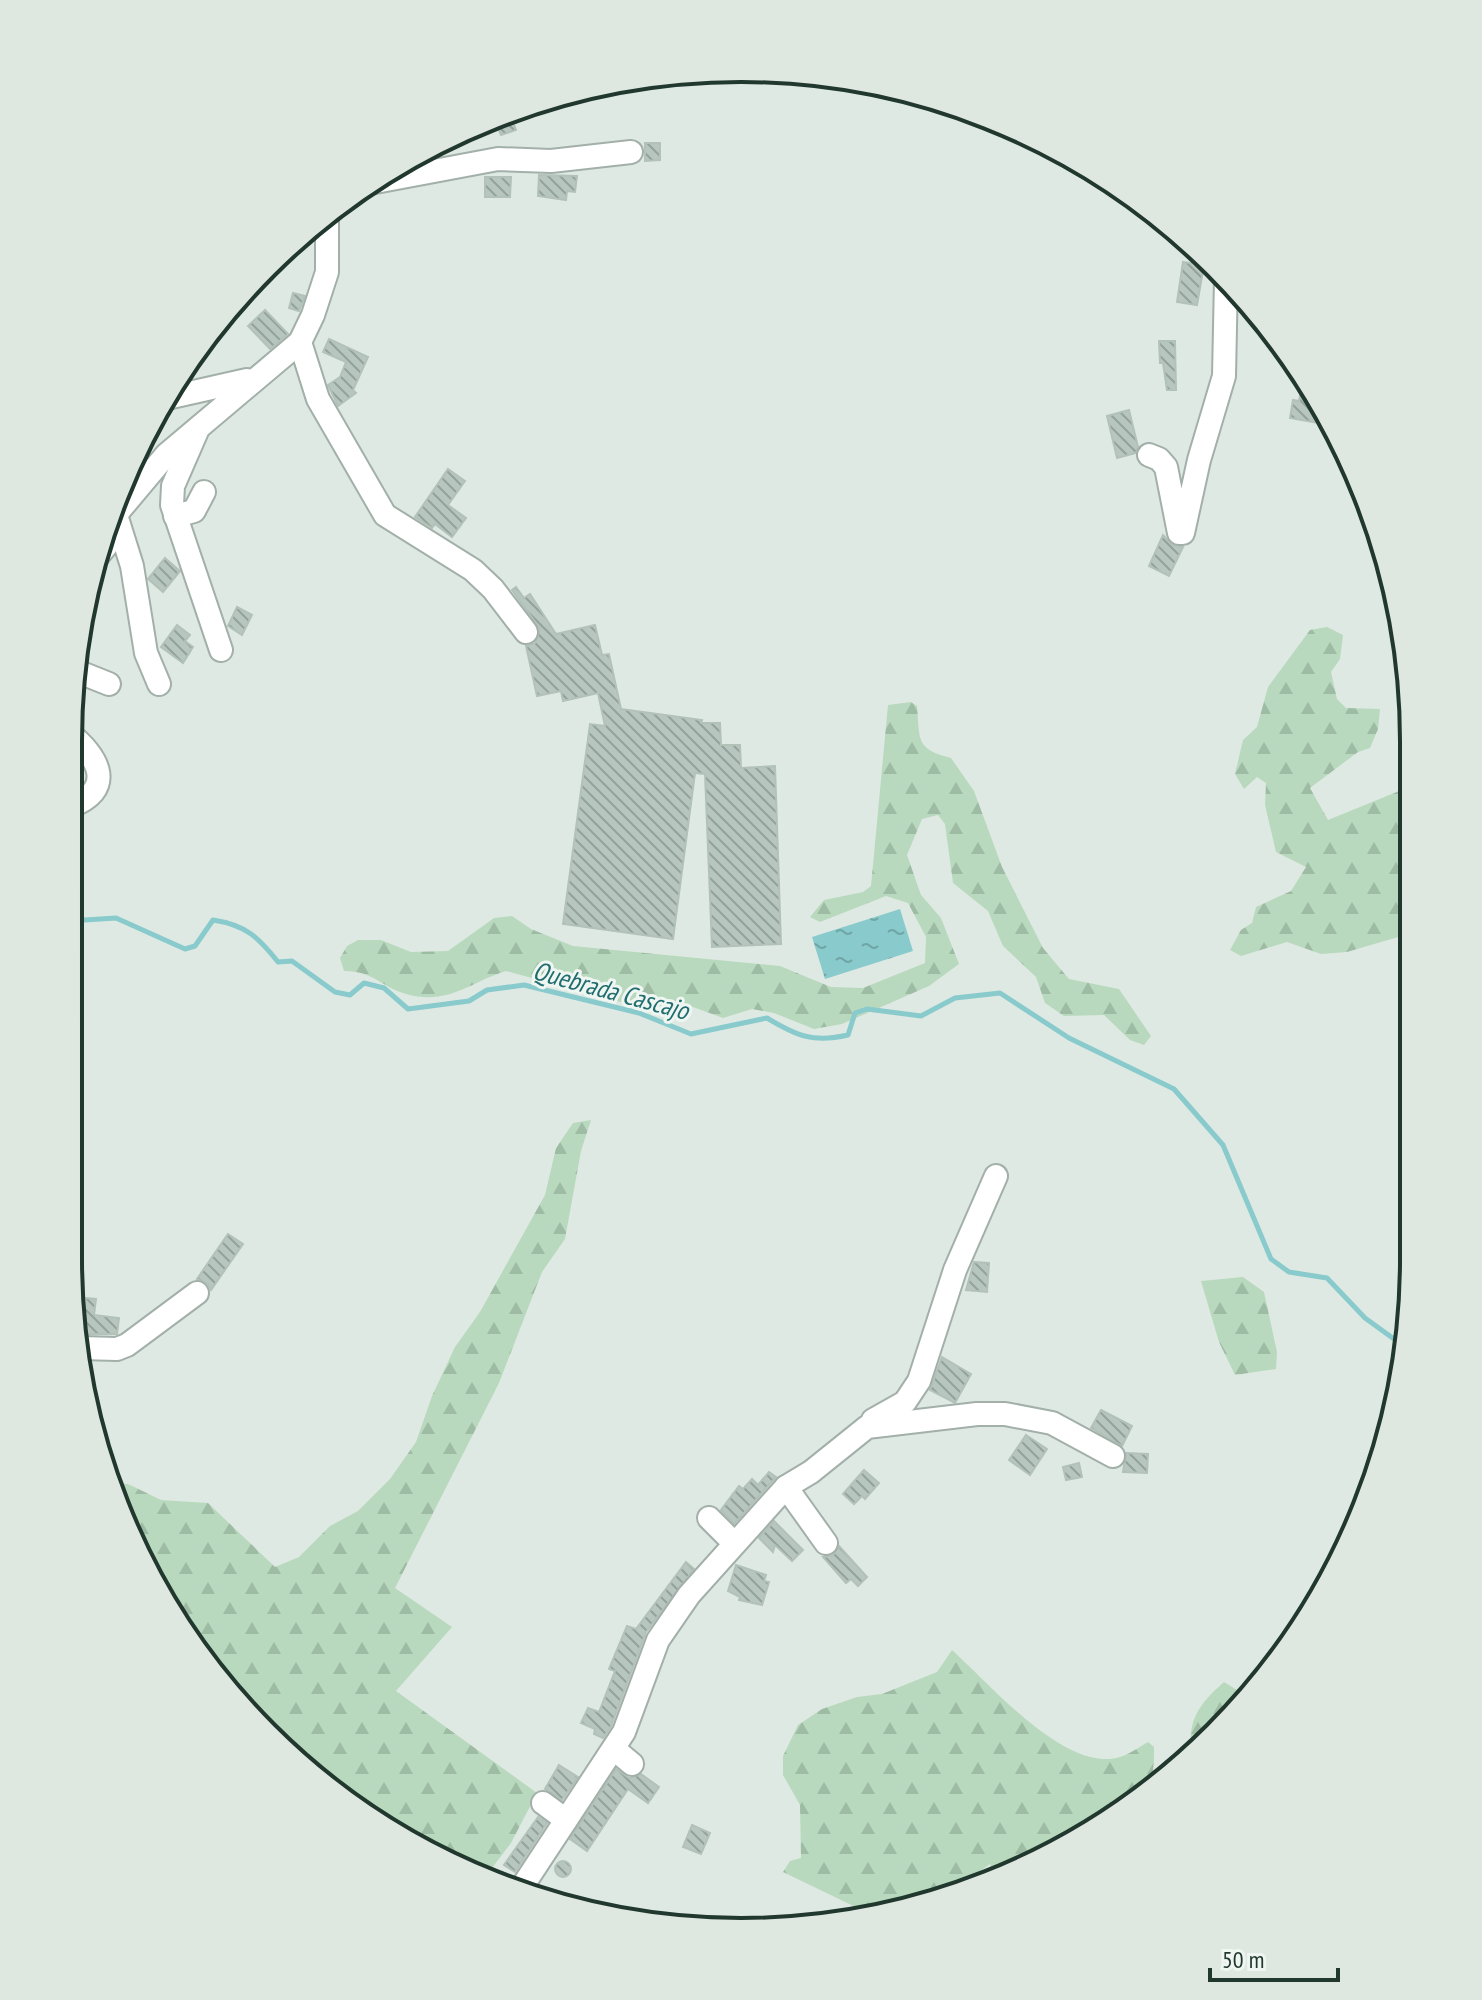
<svg xmlns="http://www.w3.org/2000/svg" width="1482" height="2000" font-family="'PT Sans Narrow',sans-serif">
<defs>
<pattern id="forest-firs" width="22" height="20" patternUnits="userSpaceOnUse" patternTransform="scale(2)"><rect width="22" height="20" fill="#b8d9bd"/><path d="M5 1l3.5 6h-7zM16 11l3.5 6h-7z" fill="#9ebba3"/></pattern>
<pattern id="water-ripples" width="26" height="14" patternUnits="userSpaceOnUse" patternTransform="scale(2)"><rect width="26" height="14" fill="#89cacc"/><path d="M2 4q2-2 4 0t4 0M15 11q2-2 4 0t4 0" fill="none" stroke="#70a5a6"/></pattern>
<pattern id="building-back-hatch" width="6" height="6" patternUnits="userSpaceOnUse" patternTransform="scale(2)"><rect width="6" height="6" fill="#b7c6bf"/><path d="M-1 5l2 2M0 0l6 6M5-1l2 2" fill="none" stroke="#94a29c"/></pattern>
</defs>
<rect width="100%" height="100%" fill="#dfe9e3"/>
<g fill="url(#forest-firs)">
<path d="M 1327,627 L 1343,635 L 1340,659 L 1331,672 L 1337,699 L 1346,708 L 1380,709 L 1378,729 L 1370,748 L 1358,752 L 1310,788 L 1328,820 L 1409,787 L 1410,929 L 1405,935 L 1347,952 L 1321,954 L 1287,942 L 1241,956 L 1230,950 L 1241,930 L 1252,923 L 1256,907 L 1291,891 L 1306,867 L 1276,852 L 1265,805 L 1266,783 L 1257,777 L 1244,789 L 1235,774 L 1243,740 L 1257,727 L 1268,687 L 1310,630 Z"/>
<path d="M 911,702 L 917,706 C 920,740 915,749 951,758 L 974,791 L 1002,867 L 1043,948 L 1069,979 L 1119,989 L 1151,1036 L 1144,1045 L 1130,1040 L 1104,1015 L 1064,1016 L 1045,1003 L 1036,977 L 1003,946 L 988,911 L 953,883 L 945,824 L 938,815 L 922,819 L 907,855 L 921,895 L 941,918 L 959,964 L 929,986 L 865,1014 L 842,1024 L 814,1029 L 774,1013 L 752,1009 L 723,1018 L 693,1007 L 635,1006 L 506,971 C 470,982 448,1006 406,994 C 381,987 374,971 344,971 L 340,958 L 347,946 L 358,940 L 381,940 L 411,952 L 448,951 L 494,918 L 512,916 L 531,929 L 573,946 L 780,966 L 831,987 L 863,988 L 925,963 L 926,937 L 908,903 L 886,896 L 820,922 L 810,917 L 824,900 L 863,892 L 871,886 L 888,705 Z"/>
<path d="M 591,1120 L 581,1151 L 565,1239 L 542,1272 L 499,1383 L 395,1588 L 452,1627 L 396,1691 L 537,1793 L 511,1843 L 486,1876 L 444,1863 L 298,1765 L 181,1633 L 113,1483 L 128,1484 L 161,1500 L 208,1503 L 275,1567 L 299,1557 L 330,1526 L 358,1511 L 390,1479 L 416,1442 L 432,1396 L 455,1347 L 480,1312 L 545,1195 L 556,1148 L 573,1123 Z"/>
<path d="M 1243,1277 L 1264,1292 L 1277,1352 L 1276,1369 L 1235,1375 L 1219,1342 L 1201,1281 Z"/>
<path d="M 952,1650 C 989,1683 1066,1774 1120,1757 C 1130,1754 1139,1747 1148,1742 L 1154,1747 C 1155,1787 1146,1801 1107,1812 L 1104,1820 L 998,1881 L 995,1882 L 990,1864 L 979,1872 L 976,1887 L 872,1915 L 783,1872 L 790,1861 L 801,1858 L 800,1805 L 783,1775 L 783,1756 L 798,1725 L 822,1709 L 857,1697 L 882,1694 L 937,1672 Z"/>
<path d="M 1224,1682 L 1250,1698 L 1192,1754 C 1186,1721 1200,1703 1224,1682 Z"/>
</g>
<path fill="url(#water-ripples)" d="M 900,909 L 913,951 L 825,979 L 812,937 Z"/>
<g fill="none" stroke-linecap="round" stroke-linejoin="round">
<path stroke="#89cacc" stroke-width="5" d="M 69,921 L 116,918 L 185,949 L 195,946 L 213,920 C 246,925 258,937 278,962 L 292,961 L 335,992 L 350,995 L 364,983 L 384,988 L 408,1009 L 469,1001 L 487,990 L 524,985 L 639,1013 L 691,1034 L 767,1018 C 797,1036 813,1043 848,1035 L 855,1013 L 867,1009 L 921,1016 L 955,998 L 1000,993 L 1069,1038 L 1174,1089 L 1223,1145 L 1271,1259 L 1289,1272 L 1327,1278 L 1365,1318 L 1405,1347"/>
</g>
<g fill="url(#building-back-hatch)" stroke="#b2c2b9" stroke-width="2">
<path d="M 510,114 L 516,130 L 501,135 L 495,120 Z"/>
<path d="M 645,143 L 660,143 L 660,160 L 645,161 Z"/>
<path d="M 539,175 L 577,176 L 575,192 L 567,191 L 566,200 L 538,196 Z"/>
<path d="M 485,177 L 511,177 L 510,197 L 485,197 Z"/>
<path d="M 1183,262 L 1204,265 L 1197,305 L 1177,302 Z"/>
<path d="M 293,293 L 305,296 L 299,311 L 289,308 Z"/>
<path d="M 265,310 L 288,334 L 270,349 L 248,326 Z"/>
<path d="M 329,339 L 368,357 L 353,390 L 356,393 L 338,406 L 328,385 L 340,377 L 346,362 L 323,352 Z"/>
<path d="M 1159,341 L 1175,341 L 1176,390 L 1167,390 L 1163,363 L 1160,363 Z"/>
<path d="M 1303,380 L 1329,425 L 1290,418 L 1293,400 L 1299,401 Z"/>
<path d="M 1129,410 L 1138,447 L 1136,453 L 1117,458 L 1107,416 Z"/>
<path d="M 448,469 L 465,481 L 448,505 L 466,518 L 452,537 L 435,524 L 432,528 L 415,517 Z"/>
<path d="M 1163,535 L 1172,545 L 1183,547 L 1169,576 L 1149,566 Z"/>
<path d="M 165,558 L 180,571 L 163,592 L 148,579 Z"/>
<path d="M 516,587 L 524,598 L 530,594 L 556,634 L 595,625 L 602,655 L 609,654 L 621,709 L 702,720 L 701,723 L 720,723 L 721,745 L 740,745 L 741,768 L 775,766 L 781,944 L 712,947 L 705,774 L 695,773 L 673,939 L 563,924 L 590,724 L 605,726 L 598,693 L 563,701 L 561,691 L 537,696 L 526,646 L 535,643 L 540,629 L 512,590 Z"/>
<path d="M 237,607 L 252,615 L 242,635 L 228,626 Z"/>
<path d="M 177,625 L 190,635 L 185,641 L 193,647 L 183,663 L 161,647 Z"/>
<path d="M 228,1234 L 243,1244 L 211,1290 L 208,1284 L 197,1279 Z"/>
<path d="M 974,1262 L 989,1263 L 987,1292 L 966,1290 Z"/>
<path d="M 73,1297 L 96,1299 L 94,1315 L 119,1318 L 117,1334 L 78,1334 Z"/>
<path d="M 942,1357 L 971,1374 L 955,1403 L 930,1390 Z"/>
<path d="M 1101,1410 L 1132,1426 L 1122,1446 L 1091,1428 Z"/>
<path d="M 1026,1435 L 1047,1449 L 1030,1475 L 1009,1460 Z"/>
<path d="M 1126,1453 L 1148,1454 L 1147,1473 L 1123,1472 Z"/>
<path d="M 1079,1463 L 1082,1477 L 1066,1480 L 1063,1467 Z"/>
<path d="M 864,1470 L 879,1483 L 865,1499 L 862,1496 L 854,1504 L 843,1494 Z"/>
<path d="M 769,1472 L 776,1477 L 734,1524 L 721,1510 L 739,1486 L 743,1489 L 752,1479 L 758,1485 Z"/>
<path d="M 774,1521 L 803,1550 L 792,1561 L 775,1545 L 773,1552 L 759,1538 Z"/>
<path d="M 839,1546 L 867,1577 L 858,1586 L 851,1579 L 846,1583 L 823,1557 L 833,1555 Z"/>
<path d="M 686,1562 L 694,1569 L 646,1632 L 611,1726 L 603,1738 L 594,1734 L 595,1729 L 581,1723 L 588,1708 L 599,1712 L 615,1671 L 609,1669 L 627,1626 L 636,1629 Z"/>
<path d="M 736,1565 L 766,1575 L 764,1581 L 769,1582 L 762,1605 L 739,1600 L 740,1597 L 728,1591 Z"/>
<path d="M 559,1765 L 578,1777 L 562,1800 L 545,1789 Z"/>
<path d="M 616,1769 L 629,1778 L 641,1774 L 659,1787 L 648,1803 L 628,1789 L 587,1851 L 570,1839 Z"/>
<path d="M 538,1817 L 547,1823 L 515,1872 L 504,1865 Z"/>
<path d="M 692,1825 L 710,1833 L 701,1854 L 683,1847 Z"/>
<circle cx="563" cy="1869" r="8"/>
</g>
<g fill="none" stroke-linecap="round" stroke-linejoin="round">
<g stroke="#a2b0a9" stroke-width="26">
<g id="minor">
<path d="M 370,183 L 498,159 L 551,161 L 631,152"/>
<path d="M 300,342 L 318,399 L 385,515 L 473,570 L 493,589 L 526,632"/>
<path d="M 167,398 L 247,380"/>
<path d="M 197,431 L 173,486 L 172,505 L 221,650"/>
<path d="M 1149,455 L 1159,459 L 1166,467 L 1179,533 L 1183,533 L 1199,460 L 1224,376 L 1226,279"/>
<path d="M 116,515 L 132,566 L 146,653 L 159,684"/>
<path d="M 175,516 L 194,511 L 204,492"/>
<path d="M 113,518 L 166,455 L 300,342 L 313,315 L 327,272 L 327,212"/>
<path d="M 93,562 L 106,546 L 105,536"/>
<path d="M 74,670 L 109,684"/>
<path d="M 69,807 C 116,790 100,758 69,733"/>
<path d="M 80,1348 L 117,1349 L 127,1345 L 197,1293"/>
<path d="M 873,1420 L 905,1402 L 919,1381 L 955,1270 L 996,1176"/>
<path d="M 786,1487 L 826,1543"/>
<path d="M 709,1518 L 734,1543"/>
<path d="M 614,1749 L 632,1764"/>
<path d="M 543,1803 L 566,1820"/>
<path d="M 522,1887 L 624,1732 L 658,1640 L 689,1595 L 786,1487 L 811,1472 L 867,1427 L 977,1414 L 1005,1414 L 1052,1423 L 1113,1456"/>
</g>
</g>
<use href="#minor" stroke="#fff" stroke-width="22"/>
</g>
<g text-anchor="middle" dominant-baseline="central" stroke-width="6" stroke-linejoin="round" paint-order="stroke">
<g font-size="26" font-style="italic" fill="#1f6d6f" stroke="#eff6f1">
<text transform="translate(611 990) rotate(15)">Quebrada Cascajo</text>
</g>
</g>
<path d="M0 0H1482V2000H0ZM741 82H741A659 659 0 0 1 1400 741V1259A659 659 0 0 1 741 1918H741A659 659 0 0 1 82 1259V741A659 659 0 0 1 741 82Z" fill="#dfe7e1" fill-rule="evenodd"/>
<path fill="none" stroke="#21382f" stroke-width="4" d="M741 82H741A659 659 0 0 1 1400 741V1259A659 659 0 0 1 741 1918H741A659 659 0 0 1 82 1259V741A659 659 0 0 1 741 82Z"/>
<path d="M1210 1968v12h128v-12" fill="none" stroke="#21382f" stroke-width="4"/>
<text x="1222" y="1968" font-size="24" fill="#21382f" stroke="#eff6f1" stroke-width="6" paint-order="stroke">50 m</text>
</svg>
